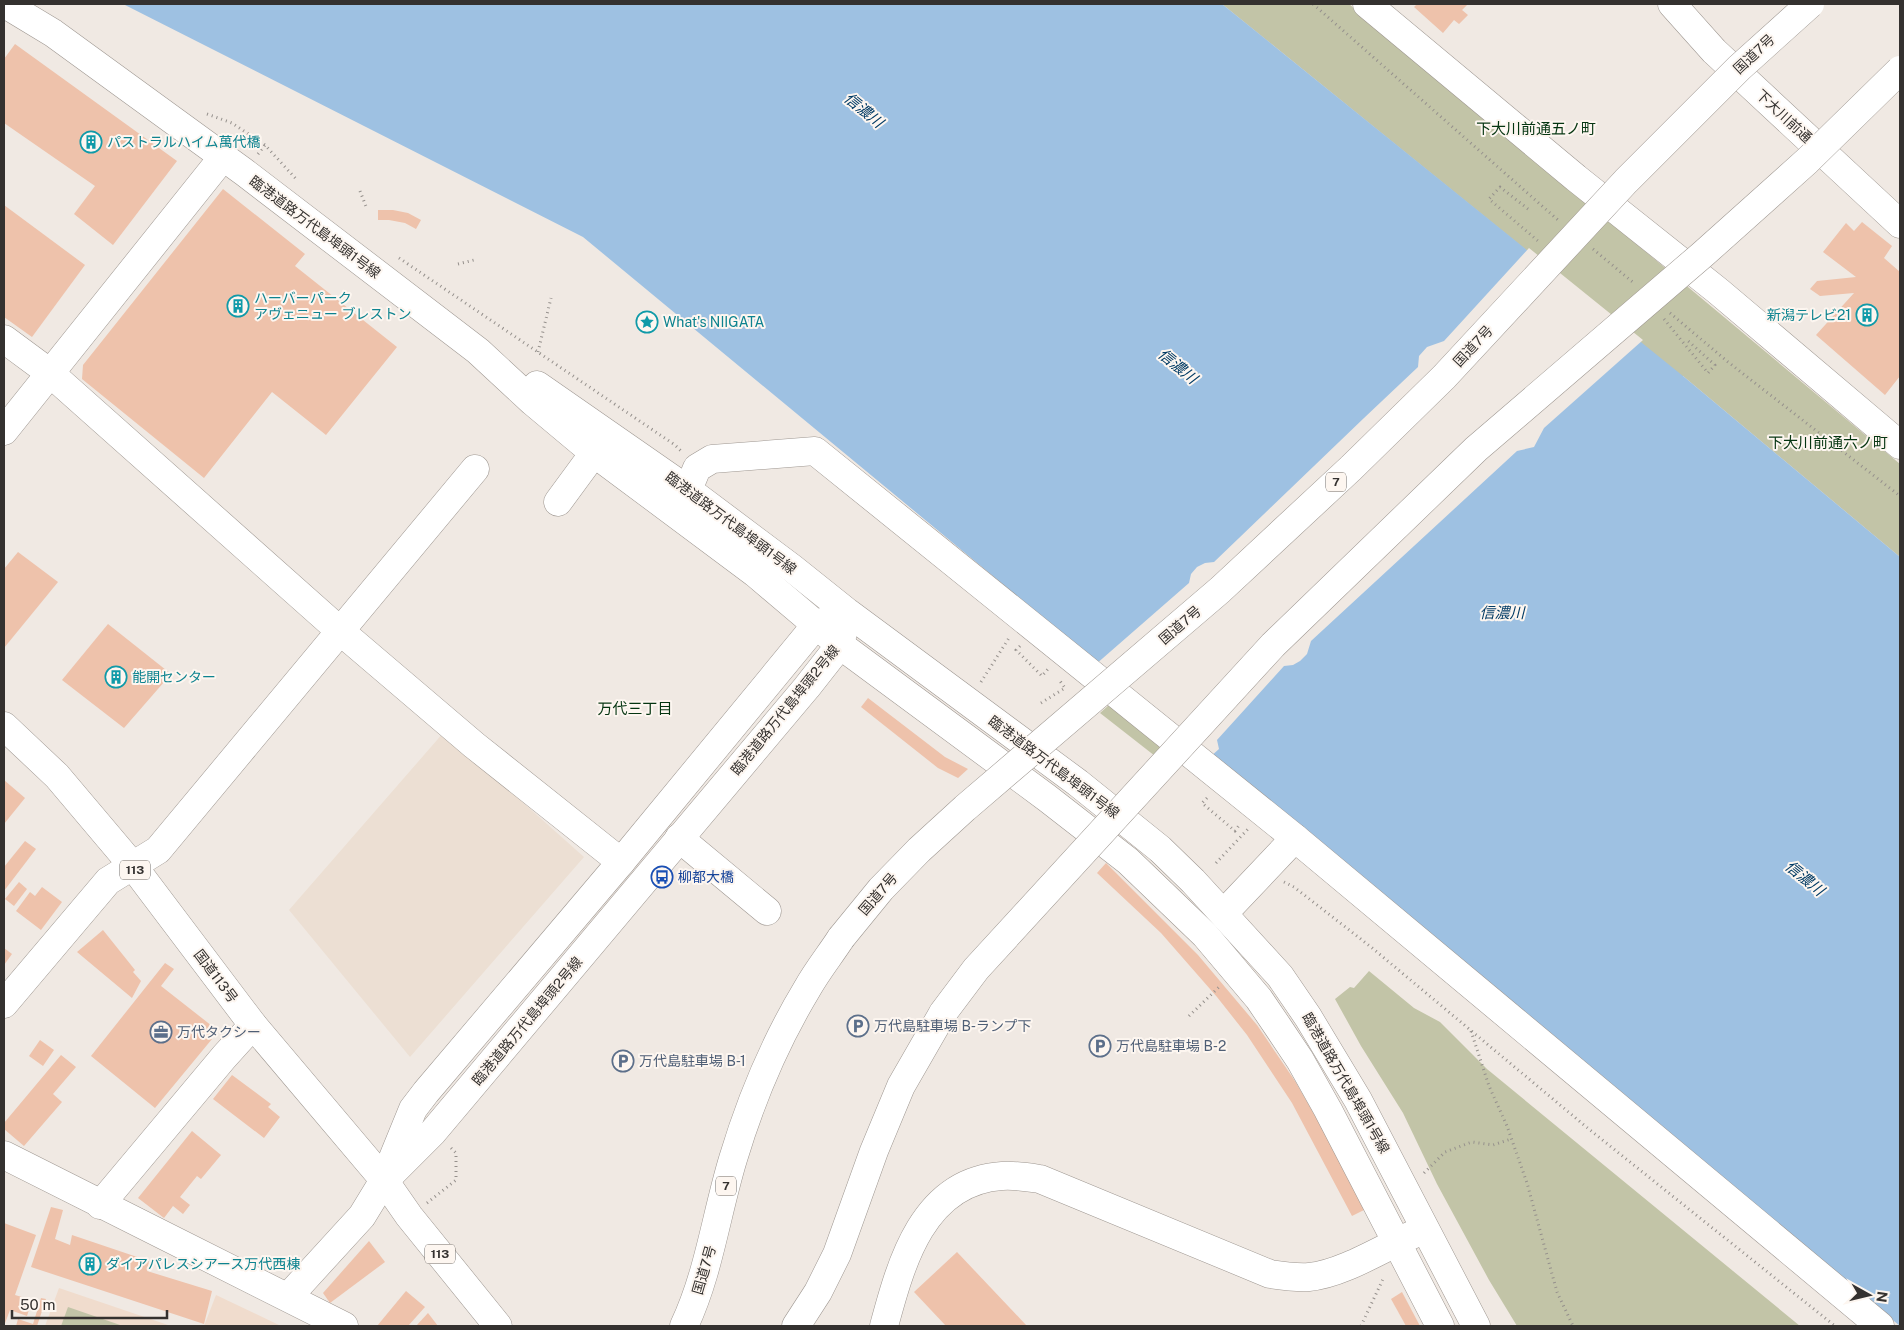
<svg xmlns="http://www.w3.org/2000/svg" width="1904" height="1330" font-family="'Public Sans','Noto Sans JP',sans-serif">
<rect width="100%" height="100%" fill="#f0e9e3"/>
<path fill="#ecdfd3" d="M 444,732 L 584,857 L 410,1057 L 289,910 Z"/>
<g fill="#f0dccd">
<path d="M 59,1288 L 171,1326 L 45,1326 Z"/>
<path d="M 216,1295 L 281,1326 L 204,1326 Z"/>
</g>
<g fill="#c2c4a7">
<path d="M 1222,4 L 1349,4 L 1900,464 L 1900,557 L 1683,376 L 1155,756 L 1100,713 L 1233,594 L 1557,275 Z"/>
<path d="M 1369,971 L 1414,1008 L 1440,1022 L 1487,1069 L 1800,1326 L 1517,1326 L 1489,1280 L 1437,1184 L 1403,1113 L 1361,1046 L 1335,999 L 1350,987 L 1354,988 Z"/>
<path d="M 68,1307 L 123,1326 L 61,1326 Z"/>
</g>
<path fill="#9ec1e2" d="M 123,4 L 1222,4 L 1683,376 L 1900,557 L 1900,1326 L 583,237 Z"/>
<path fill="#f0e9e3" d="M 1529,248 L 1643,340 L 1544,428 L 1534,447 L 1517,451 L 1311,641 L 1307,654 L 1300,661 L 1293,665 L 1284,666 L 1217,740 L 1219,749 L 1209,758 L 1095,665 L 1189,583 L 1191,574 L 1197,567 L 1205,563 L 1214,562 L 1364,418 L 1418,367 L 1419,356 L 1427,347 L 1444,341 Z"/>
<g fill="#eec2ab">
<path d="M 1417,4 L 1468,4 L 1462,10 L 1468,15 L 1459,24 L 1454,20 L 1443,33 L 1414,7 Z"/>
<path d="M 15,44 L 177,161 L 113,245 L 74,214 L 95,186 L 4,123 L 4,59 Z"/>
<path d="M 223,189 L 305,254 L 295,266 L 397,347 L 326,435 L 272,392 L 204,478 L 82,379 L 83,365 Z"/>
<path d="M 4,205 L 85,265 L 32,337 L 4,317 Z"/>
<path d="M 378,210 L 393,210 L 408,213 L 421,220 L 416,229 L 405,223 L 389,220 L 378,220 Z"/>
<path d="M 1862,222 L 1892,246 L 1884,258 L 1900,272 L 1900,376 L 1885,395 L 1816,335 L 1854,293 L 1820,296 L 1810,289 L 1817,281 L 1856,277 L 1823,252 L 1846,223 L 1854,231 Z"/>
<path d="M 18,552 L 58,582 L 4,648 L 4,569 Z"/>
<path d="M 108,624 L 171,674 L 124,728 L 62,680 Z"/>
<path d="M 868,698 L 945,757 L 968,769 L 958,778 L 938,768 L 861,707 Z"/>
<path d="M 4,780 L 25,798 L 4,824 Z"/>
<path d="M 25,841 L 36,849 L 4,891 L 4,867 Z"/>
<path d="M 1106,863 L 1198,955 L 1257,1025 L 1295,1081 L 1328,1138 L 1364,1210 L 1352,1216 L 1292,1103 L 1247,1035 L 1217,997 L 1161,933 L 1097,873 Z"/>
<path d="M 19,882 L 27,889 L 14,906 L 5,899 Z"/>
<path d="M 42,887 L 62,902 L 41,930 L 16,911 L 30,892 L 35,896 Z"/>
<path d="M 103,930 L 135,970 L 133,972 L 141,981 L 132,998 L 77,952 Z"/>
<path d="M 4,948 L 12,954 L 4,965 Z"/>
<path d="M 165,963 L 174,969 L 161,986 L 212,1026 L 212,1039 L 155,1108 L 91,1056 Z"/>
<path d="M 40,1040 L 54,1050 L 43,1066 L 29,1056 Z"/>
<path d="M 61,1055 L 76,1067 L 53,1094 L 62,1102 L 24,1146 L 4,1129 L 4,1123 Z"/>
<path d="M 232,1075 L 271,1104 L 268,1107 L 280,1117 L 264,1138 L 213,1099 Z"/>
<path d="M 192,1131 L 221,1155 L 201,1179 L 197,1176 L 180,1197 L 190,1205 L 183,1214 L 173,1206 L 164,1218 L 138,1198 Z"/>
<path d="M 51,1207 L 63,1210 L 55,1239 L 70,1245 L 72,1235 L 149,1261 L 147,1271 L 212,1291 L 204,1324 L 31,1267 Z"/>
<path d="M 4,1223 L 36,1235 L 15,1295 L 32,1300 L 27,1316 L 10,1310 L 4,1326 Z"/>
<path d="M 369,1241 L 385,1262 L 330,1303 L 323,1293 Z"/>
<path d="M 957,1252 L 1027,1326 L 946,1326 L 914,1292 Z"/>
<path d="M 406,1291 L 425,1307 L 408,1326 L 377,1326 Z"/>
<path d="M 1402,1292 L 1420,1326 L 1406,1326 L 1391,1299 Z"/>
<path d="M 41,1298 L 46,1299 L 37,1326 L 16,1326 L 18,1319 L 33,1324 Z"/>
<path d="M 428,1313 L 438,1326 L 416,1326 Z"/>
</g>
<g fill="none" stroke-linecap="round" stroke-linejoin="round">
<g stroke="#9e9791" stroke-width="29">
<g id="minor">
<path d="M 5,4 L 53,33 L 244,172 L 478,351 L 533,402 L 594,453 L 755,573 L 840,645 L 1047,798 L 1128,861 L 1205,935 L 1259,999 L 1280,1030 L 1300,1060 L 1328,1110 L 1440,1326"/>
<path d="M 1367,4 L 1576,178 L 1718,291 L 1900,445"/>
<path d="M 1672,4 L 1714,51 L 1900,224"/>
<path d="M 4,339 L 50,373 L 339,630 L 474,745 L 621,862"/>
<path d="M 537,385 L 688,490 L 792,568 L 847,612 L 1078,783 L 1160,849 L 1193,881 L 1280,976 L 1308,1017 L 1358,1100 L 1476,1326"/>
<path d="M 4,431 L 223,157"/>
<path d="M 688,490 L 697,468 L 712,459 L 815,451 L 1295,838 L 1880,1326"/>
<path d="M 558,502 L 594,453"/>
<path d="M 679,838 L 767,911"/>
<path d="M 1224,913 L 1295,838"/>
<path d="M 4,1004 L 108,881 L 158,850 L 475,469"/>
<path d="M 4,1155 C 117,1213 231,1268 344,1326"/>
<path d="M 392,1173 L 433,1132 L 807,687 L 840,645 L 844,628"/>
<path d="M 100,1205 L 224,1057 L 253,1025"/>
<path d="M 288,1297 L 362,1216 L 384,1180 L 413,1109 L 426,1092 L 621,862 L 816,625 L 832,618"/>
<path d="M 884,1326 C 901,1263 923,1181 1002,1176 C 1015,1175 1027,1177 1040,1179 L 1270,1274 C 1283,1276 1296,1278 1309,1277 C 1342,1274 1383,1248 1414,1234"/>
</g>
</g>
<g stroke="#9e9791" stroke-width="29">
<g id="highway">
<path d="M 4,726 L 57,776 L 133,866 L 253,1025 L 384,1180 L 409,1216 L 498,1326"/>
<path d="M 684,1326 C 709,1273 716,1215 733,1159 C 751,1099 775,1042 807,989 C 817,971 830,955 841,938"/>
<path d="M 796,1326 L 818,1292 L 837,1254 L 874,1151 L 901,1086 L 943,1013"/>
</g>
</g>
<g stroke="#95908c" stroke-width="3" stroke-dasharray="1 4" stroke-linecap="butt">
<path d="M 1313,4 L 1558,220"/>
<path d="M 207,114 L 232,123 L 265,145 L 297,180"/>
<path d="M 258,154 L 265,145"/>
<path d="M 360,191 L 367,209"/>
<path d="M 1528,209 L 1500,187 L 1489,199 L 1538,241"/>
<path d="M 1593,249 L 1635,284"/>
<path d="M 399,258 L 675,445 L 682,452"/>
<path d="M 458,264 L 474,260"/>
<path d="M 1670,313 L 1728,362 L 1900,496"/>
<path d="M 1664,319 L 1708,373 L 1715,365 L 1686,339"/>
<path d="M 538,352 L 551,298"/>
<path d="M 1020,646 L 1016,650 L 1042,676 L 1048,669"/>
<path d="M 981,682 L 1009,638"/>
<path d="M 1041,703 L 1065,688 L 1060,681"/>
<path d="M 1207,798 L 1202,803 L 1235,831 L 1240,824"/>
<path d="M 1216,863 L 1248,829"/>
<path d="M 1284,882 L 1294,887 L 1371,947 L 1590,1130 L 1835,1326"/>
<path d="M 1189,1016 L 1219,987"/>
<path d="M 1471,1031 L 1489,1086 L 1507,1126 L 1527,1183 L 1557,1292 L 1573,1326"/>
<path d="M 1424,1173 L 1445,1152 L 1472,1142 L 1493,1145 L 1511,1139"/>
<path d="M 427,1203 L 456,1180 L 456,1153 L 451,1148"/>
<path d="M 1361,1326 L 1383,1279"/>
</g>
<use href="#minor" stroke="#fff" stroke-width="28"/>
<use href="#highway" stroke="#fff" stroke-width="28"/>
<g stroke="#9e9791" stroke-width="29" stroke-linecap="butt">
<g id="highway-bridge">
<path d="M 841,938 L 881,889 L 919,850 L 965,808 L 1220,590 L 1351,468 L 1444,377 L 1626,181 L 1739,68 L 1810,4"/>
<path d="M 943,1013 L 976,969 L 1273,645 L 1476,449 L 1702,255 L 1807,161 L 1900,70"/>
</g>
</g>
<use href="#highway-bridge" stroke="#fff" stroke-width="28"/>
</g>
<defs>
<g id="building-ring" transform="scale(1.125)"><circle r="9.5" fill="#fdf6f0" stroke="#0f9aa8" stroke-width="1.5"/><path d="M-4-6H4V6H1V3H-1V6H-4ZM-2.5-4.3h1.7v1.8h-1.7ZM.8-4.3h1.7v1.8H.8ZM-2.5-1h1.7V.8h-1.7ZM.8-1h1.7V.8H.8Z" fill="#0f9aa8"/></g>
<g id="sight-ring" transform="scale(1.125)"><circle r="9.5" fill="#fdf6f0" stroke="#0f9aa8" stroke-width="1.5"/><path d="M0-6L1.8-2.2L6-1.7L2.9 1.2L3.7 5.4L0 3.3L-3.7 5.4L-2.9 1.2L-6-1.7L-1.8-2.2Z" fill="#0f9aa8"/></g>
<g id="bus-ring" transform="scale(1.125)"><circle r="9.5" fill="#fdf6f0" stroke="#1a4fb4" stroke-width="1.5"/><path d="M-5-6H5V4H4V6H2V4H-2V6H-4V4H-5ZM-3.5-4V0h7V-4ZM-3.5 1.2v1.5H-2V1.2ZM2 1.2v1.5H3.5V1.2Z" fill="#1a4fb4"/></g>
<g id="parking-ring" transform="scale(1.125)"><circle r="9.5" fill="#fdf6f0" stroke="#5c6f8a" stroke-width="1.5"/><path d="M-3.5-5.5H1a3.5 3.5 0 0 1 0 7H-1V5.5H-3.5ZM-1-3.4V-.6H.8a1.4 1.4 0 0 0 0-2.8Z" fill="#5c6f8a"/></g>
<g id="office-ring" transform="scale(1.125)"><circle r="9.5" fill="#fdf6f0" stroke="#5c6f8a" stroke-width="1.5"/><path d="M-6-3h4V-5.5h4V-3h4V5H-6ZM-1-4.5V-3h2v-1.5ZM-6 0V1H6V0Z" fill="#5c6f8a"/></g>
</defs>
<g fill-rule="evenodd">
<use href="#building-ring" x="91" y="142"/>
<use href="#building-ring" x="238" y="306"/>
<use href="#building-ring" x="1867" y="315"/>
<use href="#sight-ring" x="647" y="322"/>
<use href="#building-ring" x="116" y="677"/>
<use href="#bus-ring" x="662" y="877"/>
<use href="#parking-ring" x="858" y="1026"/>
<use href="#office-ring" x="161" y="1032"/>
<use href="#parking-ring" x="1100" y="1046"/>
<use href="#parking-ring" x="623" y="1061"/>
<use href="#building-ring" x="90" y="1264"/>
</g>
<g text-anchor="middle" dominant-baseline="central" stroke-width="4" stroke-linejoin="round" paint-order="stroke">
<g fill="#fdf6f0" stroke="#706c69" stroke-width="1">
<rect x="1326" y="472.5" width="20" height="19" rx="4"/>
<rect x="120" y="860.5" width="30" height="19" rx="4"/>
<rect x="716" y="1176.5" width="20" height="19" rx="4"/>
<rect x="425" y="1244.5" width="30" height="19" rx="4"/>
</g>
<g font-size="12" font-weight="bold" fill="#34312f">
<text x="1336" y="482">7</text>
<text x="135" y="870">113</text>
<text x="726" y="1186">7</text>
<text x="440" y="1254">113</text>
</g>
<g font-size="14" fill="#34312f" stroke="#fdf6f0">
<text transform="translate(1754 54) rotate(-43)">国道7号</text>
<text transform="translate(1784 116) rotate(43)">下大川前通</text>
<text transform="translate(315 227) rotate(37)">臨港道路万代島埠頭1号線</text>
<text transform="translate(1473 346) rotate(-47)">国道7号</text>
<text transform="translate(731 523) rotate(37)">臨港道路万代島埠頭1号線</text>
<text transform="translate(1180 625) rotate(-41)">国道7号</text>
<text transform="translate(785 710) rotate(-51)">臨港道路万代島埠頭2号線</text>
<text transform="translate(1054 767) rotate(37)">臨港道路万代島埠頭1号線</text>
<text transform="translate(878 894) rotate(-49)">国道7号</text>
<text transform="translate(216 976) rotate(53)">国道113号</text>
<text transform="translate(527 1021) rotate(-50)">臨港道路万代島埠頭2号線</text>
<text transform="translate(1346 1083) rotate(60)">臨港道路万代島埠頭1号線</text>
<text transform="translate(704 1270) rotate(-74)">国道7号</text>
</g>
<g font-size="14" fill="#0d838f" stroke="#fdf6f0" text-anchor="start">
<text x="107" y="142">パストラルハイム萬代橋</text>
<text x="254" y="298">ハーバーパーク<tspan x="254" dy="16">アヴェニュー ブレストン</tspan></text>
<text x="1851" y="315" text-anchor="end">新潟テレビ21</text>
<text x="663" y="322">What's NIIGATA</text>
<text x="132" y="677">能開センター</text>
<text x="106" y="1264">ダイアパレスシアース万代西棟</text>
</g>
<g font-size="14" fill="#164399" stroke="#fdf6f0" text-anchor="start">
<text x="678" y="877">柳都大橋</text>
</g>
<g font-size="14" fill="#4e5e75" stroke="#fdf6f0" text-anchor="start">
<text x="874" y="1026">万代島駐車場 B-ランプ下</text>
<text x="177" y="1032">万代タクシー</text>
<text x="1116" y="1046">万代島駐車場 B-2</text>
<text x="639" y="1061">万代島駐車場 B-1</text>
</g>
<g font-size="15" font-style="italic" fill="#023b65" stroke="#fdf6f0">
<text transform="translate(864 110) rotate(39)">信濃川</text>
<text transform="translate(1178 366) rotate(39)">信濃川</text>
<text x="1502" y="612">信濃川</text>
<text transform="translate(1805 878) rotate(39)">信濃川</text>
</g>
<g font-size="15" fill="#053511" stroke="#fdf6f0">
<text x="1536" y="128">下大川前通五ノ町</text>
<text x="1828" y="442">下大川前通六ノ町</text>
<text x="635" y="708">万代三丁目</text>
</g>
</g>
<rect width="1904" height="1330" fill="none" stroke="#34312f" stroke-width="10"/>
<g transform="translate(1869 1295) rotate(98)" stroke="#fdf6f0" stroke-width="4" paint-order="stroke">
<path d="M0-4L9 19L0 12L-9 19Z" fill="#34312f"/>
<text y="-8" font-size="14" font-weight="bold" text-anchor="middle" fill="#34312f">N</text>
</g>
<path d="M12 1310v8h155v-8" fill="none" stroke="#34312f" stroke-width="2.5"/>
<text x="20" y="1310" font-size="15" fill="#34312f" stroke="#fdf6f0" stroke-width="4" paint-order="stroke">50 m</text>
</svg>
